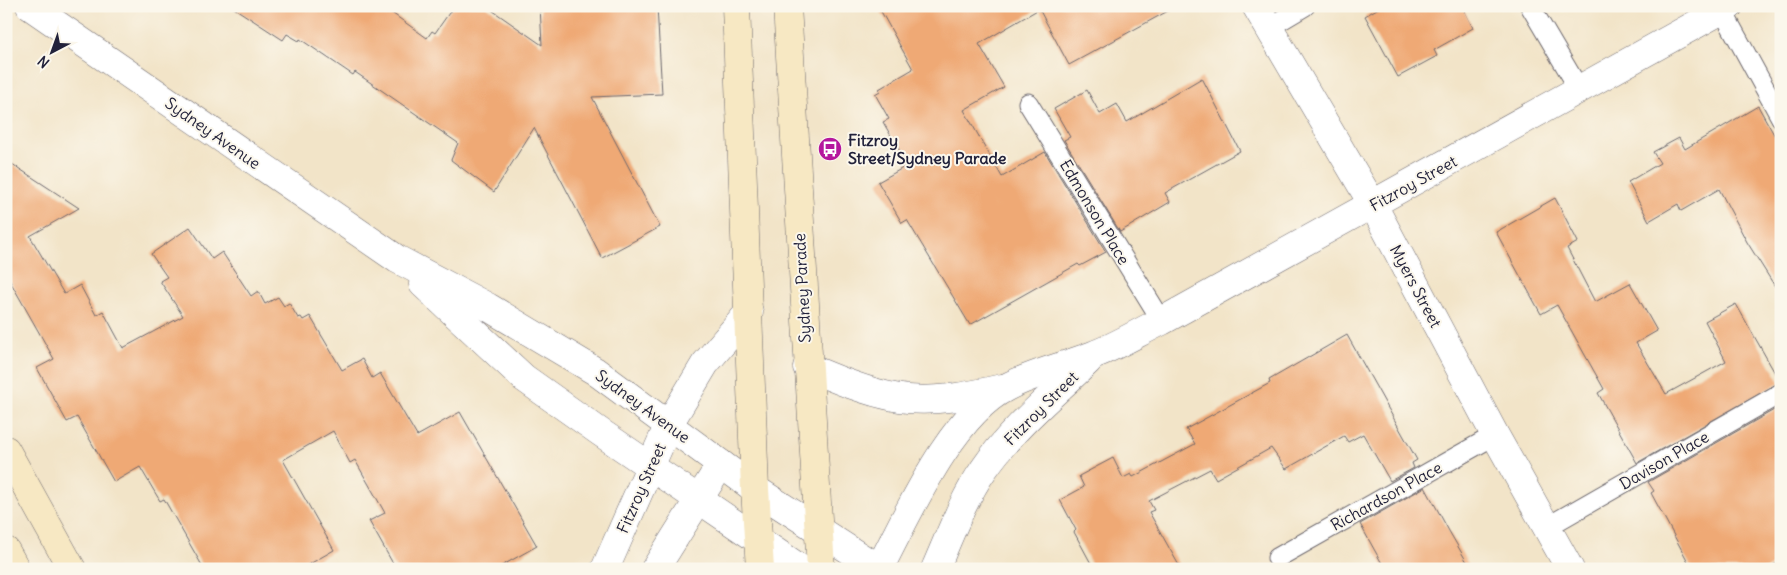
<svg xmlns="http://www.w3.org/2000/svg" width="1787" height="575" font-family="Delius,sans-serif">
<rect width="100%" height="100%" fill="#fbf7ec"/>
<filter id="ink" filterUnits="userSpaceOnUse"><feTurbulence type="fractalNoise" baseFrequency=".02" numOctaves="2"/><feDisplacementMap in="SourceGraphic" scale="10" xChannelSelector="R" yChannelSelector="G"/><feConvolveMatrix kernelMatrix="1 2 1 2 8 2 1 2 1" color-interpolation-filters="sRGB"/></filter>
<filter id="wash" filterUnits="userSpaceOnUse"><feTurbulence type="fractalNoise" baseFrequency=".0096" numOctaves="4" result="noise"/><feDisplacementMap in="SourceGraphic" scale="20" xChannelSelector="R" yChannelSelector="G"/><feGaussianBlur stdDeviation="1.12" result="paint"/><feColorMatrix in="noise" values="0 0 0 0 0 0 0 0 0 0 0 0 0 0 0 0 0 1.4 0 .05"/><feComposite in="paint" operator="in"/></filter>
<g filter="url(#wash)">
<rect width="100%" height="100%" fill="#f2e4c8"/>
<g id="blocks">
<g fill="#efa974">
<path d="M 231,6 L 382,6 L 427,38 L 432,31 L 435,33 L 454,6 L 486,6 L 542,45 L 540,6 L 657,6 L 662,94 L 592,97 L 660,227 L 602,258 L 534,128 L 494,192 L 451,160 L 458,143 L 355,72 L 353,75 L 300,39 L 299,41 L 287,34 L 283,40 Z"/>
<path d="M 878,6 L 1177,6 L 1069,65 L 1039,9 L 979,44 L 1004,87 L 964,110 L 1002,177 L 1045,152 L 1106,252 L 1080,266 L 1078,264 L 970,325 L 907,220 L 902,223 L 878,182 L 908,165 L 883,122 L 889,119 L 875,94 L 880,91 L 879,89 L 913,69 Z"/>
<path d="M 1382,6 L 1462,6 L 1473,28 L 1434,50 L 1437,56 L 1398,77 L 1365,16 Z"/>
<path d="M 1202,78 L 1240,151 L 1165,193 L 1170,202 L 1120,232 L 1064,140 L 1070,137 L 1054,109 L 1087,90 L 1100,114 L 1117,104 L 1127,122 Z"/>
<path d="M 1758,106 L 1781,147 L 1781,296 L 1747,242 L 1719,189 L 1681,211 L 1678,204 L 1649,221 L 1628,182 L 1660,163 L 1653,152 L 1679,138 L 1685,149 Z"/>
<path d="M 6,160 L 79,208 L 30,236 L 64,294 L 80,285 L 96,315 L 103,311 L 123,348 L 183,316 L 160,281 L 167,277 L 151,254 L 190,227 L 212,259 L 222,252 L 251,296 L 258,291 L 265,304 L 278,297 L 284,306 L 289,303 L 298,318 L 301,317 L 303,320 L 310,316 L 342,370 L 362,359 L 372,378 L 380,373 L 417,436 L 460,412 L 537,546 L 496,569 L 396,569 L 369,521 L 385,513 L 355,460 L 350,463 L 333,431 L 283,460 L 334,550 L 301,569 L 204,569 L 164,499 L 160,501 L 140,467 L 114,482 L 77,417 L 67,422 L 37,368 L 54,359 L 6,274 Z"/>
<path d="M 1555,198 L 1578,242 L 1567,248 L 1595,302 L 1630,283 L 1657,331 L 1636,343 L 1666,394 L 1726,361 L 1705,321 L 1736,304 L 1780,382 L 1637,463 L 1598,393 L 1604,389 L 1557,305 L 1541,314 L 1496,232 Z"/>
<path d="M 1347,335 L 1417,460 L 1412,463 L 1414,468 L 1390,481 L 1363,434 L 1348,442 L 1344,436 L 1286,469 L 1271,448 L 1216,479 L 1210,469 L 1149,501 L 1154,510 L 1149,512 L 1181,569 L 1094,569 L 1074,532 L 1076,530 L 1060,500 L 1084,487 L 1079,476 L 1113,458 L 1123,478 L 1131,474 L 1133,477 L 1195,444 L 1186,429 L 1270,383 L 1269,380 Z"/>
<path d="M 1781,406 L 1781,561 L 1766,569 L 1692,569 L 1651,493 L 1654,491 L 1648,482 Z"/>
<path d="M 1425,487 L 1449,531 L 1471,569 L 1385,569 L 1360,524 Z"/>
</g>
</g>
</g>
<g filter="url(#ink)">
<use href="#blocks" fill-opacity="0" stroke="#6b666c" stroke-width="1"/>
<g fill="none" stroke-linecap="round" stroke-linejoin="round">
<g stroke="#6b666c" stroke-width="21">
<g id="lane">
<path d="M 1530,6 L 1579,89"/>
<path d="M 1722,10 L 1781,118"/>
<path d="M 1268,28 L 1305,6"/>
<path d="M 1028,103 L 1162,321"/>
<path d="M 1547,527 L 1781,393"/>
<path d="M 1277,558 L 1495,435"/>
</g>
</g>
<g stroke="#6b666c" stroke-width="29">
<g id="street">
<path d="M 30,6 L 397,259 L 488,307 L 595,371 L 755,489 L 879,569"/>
<path d="M 1256,6 L 1373,205 L 1495,435 L 1570,569"/>
<path d="M 423,284 L 524,378 L 600,432 L 801,569"/>
<path d="M 807,367 C 836,379 864,391 894,397 C 929,404 968,396 1002,388"/>
<path d="M 605,569 L 669,424 L 705,364 L 749,312"/>
<path d="M 655,569 L 721,464"/>
<path d="M 879,569 C 908,514 951,415 1007,387 C 1034,373 1065,366 1093,355 C 1117,346 1139,332 1162,321 L 1729,6"/>
<path d="M 935,569 C 950,535 963,499 984,469 C 1012,428 1053,395 1088,361"/>
</g>
</g>
<g stroke="#6b666c" stroke-width="29">
<g id="secondary">
<path d="M 736,6 L 755,489 L 760,569"/>
<path d="M 787,6 L 821,569"/>
<path d="M 6,450 L 72,569"/>
<path d="M 6,551 L 16,569"/>
</g>
</g>
<use href="#lane" stroke="#fff" stroke-width="19"/>
<use href="#street" stroke="#fff" stroke-width="28"/>
<use href="#secondary" stroke="#f7e8c3" stroke-width="28"/>
</g>
</g>
<defs>
<g id="bus-disc" transform="scale(1.25)"><circle r="9.5" fill="#b5179e" stroke="#fbf7ec"/><path d="M-5-6H5V4H4V6H2V4H-2V6H-4V4H-5ZM-3.5-4V0h7V-4ZM-3.5 1.2v1.5H-2V1.2ZM2 1.2v1.5H3.5V1.2Z" fill="#fff"/></g>
</defs>
<g fill-rule="evenodd">
<use href="#bus-disc" x="830" y="149"/>
</g>
<g text-anchor="middle" dominant-baseline="central" stroke-width="4" stroke-linejoin="round" paint-order="stroke">
<g font-size="16" fill="#22223b" stroke="#fbf7ec">
<text transform="translate(213 133) rotate(35)">Sydney Avenue</text>
<text transform="translate(1413 183) rotate(-29)">Fitzroy Street</text>
<text transform="translate(1095 212) rotate(59)">Edmonson Place</text>
<text transform="translate(1416 286) rotate(62)">Myers Street</text>
<text transform="translate(802 288) rotate(-93)">Sydney Parade</text>
<text transform="translate(643 406) rotate(36)">Sydney Avenue</text>
<text transform="translate(1041 408) rotate(-45)">Fitzroy Street</text>
<text transform="translate(1664 460) rotate(-30)">Davison Place</text>
<text transform="translate(641 488) rotate(-66)">Fitzroy Street</text>
<text transform="translate(1386 496) rotate(-29)">Richardson Place</text>
</g>
<g font-size="16" font-weight="bold" fill="#22223b" stroke="#fbf7ec" text-anchor="start">
<text x="848" y="140">Fitzroy<tspan x="848" dy="18">Street/Sydney Parade</tspan></text>
</g>
</g>
<rect width="1787" height="575" fill="none" stroke="#fbf7ec" stroke-width="25"/>
<g transform="translate(52 52) rotate(221)" stroke="#fbf7ec" stroke-width="4" paint-order="stroke">
<path d="M0-4L9 19L0 12L-9 19Z" fill="#22223b"/>
<text y="-8" font-size="14" font-weight="bold" text-anchor="middle" fill="#22223b">N</text>
</g>
</svg>
